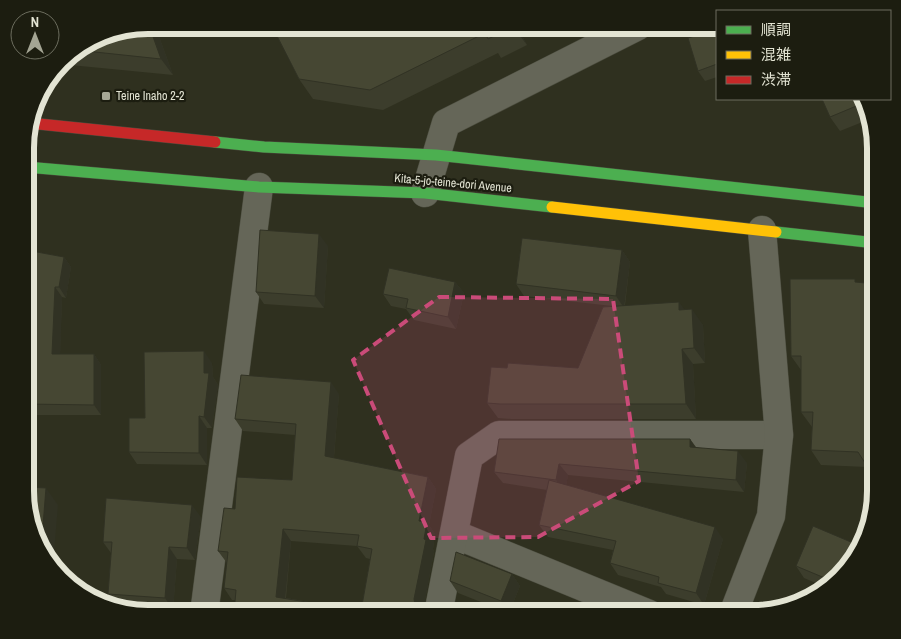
<svg xmlns="http://www.w3.org/2000/svg" width="901" height="639" font-family="'Archivo Narrow','Noto Sans JP',sans-serif">
<rect width="100%" height="100%" fill="#2f301f"/>
<g fill="none" stroke-linecap="round" stroke-linejoin="round">
<g stroke="#4b4c3e" stroke-width="29">
<g id="street">
<path d="M 425,193 L 446,123 L 638,26"/>
<path d="M 454,534 L 649,614"/>
<path d="M 204,614 L 259,187"/>
<path d="M 438,614 L 469,456 L 499,435 L 779,435"/>
<path d="M 733,614 L 771,516 L 779,435 L 762,230"/>
</g>
</g>
<g stroke="#4b4c3e" stroke-width="12">
<g id="fast">
<path d="M 215,142 L 264,147 L 436,155 L 876,203"/>
<path d="M 26,167 L 259,187 L 425,193 L 552,207"/>
<path d="M 776,232 L 876,243"/>
</g>
</g>
<g stroke="#4b4c3e" stroke-width="12">
<path id="slow" d="M 552,207 L 776,232"/>
</g>
<g stroke="#4b4c3e" stroke-width="12">
<path id="jam" d="M 29,123 L 215,142"/>
</g>
<use href="#street" stroke="#656658" stroke-width="28"/>
<use href="#fast" stroke="#4caf50" stroke-width="11"/>
<use href="#slow" stroke="#ffc107" stroke-width="11"/>
<use href="#jam" stroke="#c62828" stroke-width="11"/>
</g>
<g fill="#3c3d2c" fill-rule="evenodd">
<path d="M 518,28 L 527,45 L 501,58 L 498,53 L 383,110 L 313,99 L 299,79 L 274,30 Z"/>
<path d="M 717,29 L 717,77 L 705,81 L 698,71 Z"/>
<path d="M 157,31 L 173,75 L 60,64 L 67,55 L 108,32 Z"/>
<path d="M 865,99 L 870,119 L 840,131 L 830,117 Z"/>
<path d="M 328,246 L 324,308 L 264,304 L 256,292 Z"/>
<path d="M 26,250 L 64,257 L 71,267 L 66,298 L 62,297 L 60,354 L 94,354 L 101,365 L 101,415 L 26,415 Z"/>
<path d="M 622,250 L 630,262 L 625,305 L 684,310 L 703,325 L 705,363 L 693,364 L 696,419 L 511,419 L 498,418 L 487,403 L 507,368 L 578,368 L 612,306 L 524,296 L 516,284 Z"/>
<path d="M 790,279 L 867,467 L 821,465 L 811,450 L 812,427 L 801,412 L 801,370 L 791,356 Z"/>
<path d="M 455,282 L 464,293 L 456,329 L 414,320 L 406,309 L 391,306 L 383,294 Z"/>
<path d="M 212,363 L 213,377 L 218,385 L 212,428 L 207,428 L 207,465 L 137,464 L 129,452 L 145,418 Z"/>
<path d="M 339,394 L 334,458 L 428,477 L 436,489 L 429,525 L 435,534 L 433,549 L 434,552 L 423,611 L 423,614 L 234,614 L 235,600 L 232,600 L 224,588 L 227,563 L 218,551 L 235,509 L 292,480 L 295,435 L 243,431 L 235,419 ZM 291,541 L 357,546 L 366,558 L 370,559 L 361,611 L 286,598 Z"/>
<path d="M 690,439 L 696,447 L 747,463 L 744,492 L 568,475 L 566,485 L 723,539 L 704,605 L 666,594 L 661,587 L 618,575 L 610,563 L 613,550 L 548,537 L 539,525 L 547,490 L 503,483 L 494,472 Z"/>
<path d="M 201,517 L 195,560 L 177,559 L 173,610 L 120,606 L 115,604 L 108,594 L 111,553 L 103,542 Z"/>
<path d="M 796,566 L 850,566 L 825,587 L 804,578 Z"/>
<path d="M 512,574 L 520,586 L 509,613 L 458,593 L 450,581 Z"/>
</g>
<g fill="#313224">
<path d="M 514,28 L 518,28 L 527,45 Z"/>
<path d="M 151,31 L 157,31 L 173,75 L 161,59 Z"/>
<path d="M 319,234 L 328,246 L 324,308 L 315,296 Z"/>
<path d="M 622,250 L 630,262 L 624,308 L 616,296 Z"/>
<path d="M 64,257 L 71,267 L 66,298 L 59,287 Z"/>
<path d="M 455,282 L 464,293 L 456,329 L 448,317 Z"/>
<path d="M 55,287 L 62,297 L 60,365 L 52,354 Z"/>
<path d="M 679,302 L 690,317 L 679,310 Z"/>
<path d="M 692,309 L 703,325 L 705,363 L 694,348 Z"/>
<path d="M 682,349 L 693,364 L 696,419 L 686,404 Z"/>
<path d="M 204,351 L 212,363 L 213,377 L 218,385 L 212,428 L 204,417 Z"/>
<path d="M 94,354 L 101,365 L 101,415 L 94,405 Z"/>
<path d="M 331,382 L 339,394 L 333,468 L 325,456 Z"/>
<path d="M 199,416 L 207,428 L 207,465 L 199,453 Z"/>
<path d="M 690,439 L 698,451 L 690,447 Z"/>
<path d="M 738,451 L 747,463 L 744,492 L 736,480 Z"/>
<path d="M 559,464 L 568,475 L 565,492 L 556,480 Z"/>
<path d="M 428,477 L 436,489 L 429,525 L 435,534 L 433,549 L 434,552 L 423,611 L 423,614 L 421,614 L 415,605 L 414,599 L 424,539 L 419,521 Z"/>
<path d="M 46,488 L 58,505 L 53,565 L 41,551 Z"/>
<path d="M 192,505 L 201,517 L 195,560 L 187,548 Z"/>
<path d="M 715,527 L 723,539 L 704,605 L 696,593 Z"/>
<path d="M 283,529 L 291,541 L 284,609 L 276,597 Z"/>
<path d="M 169,547 L 177,559 L 173,610 L 165,598 Z"/>
<path d="M 512,574 L 520,586 L 509,613 L 501,601 Z"/>
<path d="M 408,603 L 415,614 L 406,614 Z"/>
</g>
<g fill="#464733" stroke="#313224" fill-rule="evenodd">
<path d="M 510,28 L 488,39 L 485,33 L 370,90 L 299,79 L 274,30 Z"/>
<path d="M 717,29 L 717,64 L 698,71 L 688,38 Z"/>
<path d="M 151,31 L 161,59 L 76,50 L 108,32 Z"/>
<path d="M 822,99 L 865,99 L 866,102 L 830,117 Z"/>
<path d="M 260,230 L 319,234 L 315,296 L 256,292 Z"/>
<path d="M 522,238 L 622,250 L 616,296 L 516,284 Z"/>
<path d="M 26,250 L 64,257 L 59,287 L 55,287 L 52,354 L 94,354 L 94,405 L 26,404 Z"/>
<path d="M 389,268 L 455,282 L 448,317 L 406,308 L 408,299 L 383,294 Z"/>
<path d="M 790,279 L 855,279 L 855,282 L 876,284 L 876,480 L 858,452 L 811,450 L 813,412 L 801,412 L 801,356 L 791,356 Z"/>
<path d="M 679,302 L 679,310 L 692,309 L 694,348 L 682,349 L 686,404 L 500,404 L 487,403 L 491,367 L 507,368 L 508,363 L 578,368 L 603,307 Z"/>
<path d="M 204,351 L 204,373 L 209,373 L 204,417 L 199,416 L 199,453 L 129,452 L 129,418 L 145,418 L 144,352 Z"/>
<path d="M 241,375 L 331,382 L 325,456 L 428,477 L 419,521 L 427,522 L 424,539 L 426,540 L 414,599 L 415,605 L 408,603 L 406,614 L 234,614 L 236,590 L 224,588 L 228,552 L 218,551 L 224,508 L 235,509 L 237,477 L 292,480 L 296,424 L 235,419 ZM 283,529 L 359,535 L 357,546 L 372,549 L 361,611 L 276,597 Z"/>
<path d="M 499,439 L 690,439 L 690,447 L 738,451 L 736,480 L 559,464 L 556,480 L 494,472 Z"/>
<path d="M 549,480 L 715,527 L 696,593 L 658,583 L 659,577 L 610,563 L 616,541 L 539,525 Z"/>
<path d="M 26,487 L 46,488 L 41,551 L 26,507 Z"/>
<path d="M 106,498 L 192,505 L 187,548 L 169,547 L 165,598 L 108,594 L 112,542 L 103,542 Z"/>
<path d="M 813,526 L 858,545 L 850,566 L 832,581 L 796,566 Z"/>
<path d="M 456,552 L 512,574 L 501,601 L 450,581 Z"/>
<path d="M 539,602 L 574,613 L 574,614 L 535,614 Z"/>
</g>
<path fill="#ca4b79" fill-opacity="0.2" stroke="#ca4b79" stroke-width="4" stroke-dasharray="10 6" stroke-linejoin="round" d="M 439,297 L 613,299 L 639,481 L 538,537 L 431,538 L 353,360 Z"/>
<rect fill="#a4a594" stroke="#1c1d10" stroke-width="2" x="101" y="91" width="10" height="10" rx="2.5"/>
<g text-anchor="middle" dominant-baseline="central" stroke-width="4.5" stroke-linejoin="round" paint-order="stroke">
<g font-size="12" fill="#e3e4d3" stroke="#1c1d10" text-anchor="start">
<text x="116" y="96">Teine Inaho 2-2</text>
</g>
<g font-size="12" fill="#e3e4d3" stroke="#1c1d10">
<text transform="translate(453 183) rotate(5)">Kita-5-jo-teine-dori Avenue</text>
</g>
</g>
<path d="M0 0H901V639H0ZM148 34H753A114 114 0 0 1 867 148V491A114 114 0 0 1 753 605H148A114 114 0 0 1 34 491V148A114 114 0 0 1 148 34Z" fill="#1c1d10" fill-rule="evenodd"/>
<path fill="none" stroke="#e3e4d3" stroke-width="6" d="M148 34H753A114 114 0 0 1 867 148V491A114 114 0 0 1 753 605H148A114 114 0 0 1 34 491V148A114 114 0 0 1 148 34Z"/>
<rect x="716" y="10" width="175" height="90" fill="#1c1d10" stroke="#6c6d5e"/>
<rect x="726" y="26" width="25" height="8" fill="#4caf50" stroke="#6c6d5e"/>
<text x="761" y="35" font-size="15" fill="#e3e4d3">順調</text>
<rect x="726" y="51" width="25" height="8" fill="#ffc107" stroke="#6c6d5e"/>
<text x="761" y="60" font-size="15" fill="#e3e4d3">混雑</text>
<rect x="726" y="76" width="25" height="8" fill="#c62828" stroke="#6c6d5e"/>
<text x="761" y="85" font-size="15" fill="#e3e4d3">渋滞</text>
<g transform="translate(35 35)"><circle r="24" fill="#1c1d10" stroke="#6c6d5e"/>
<path d="M0-4L9 19L0 12L-9 19Z" fill="#a4a594"/>
<text y="-8" font-size="14" font-weight="bold" text-anchor="middle" fill="#e3e4d3">N</text>
</g>
</svg>
